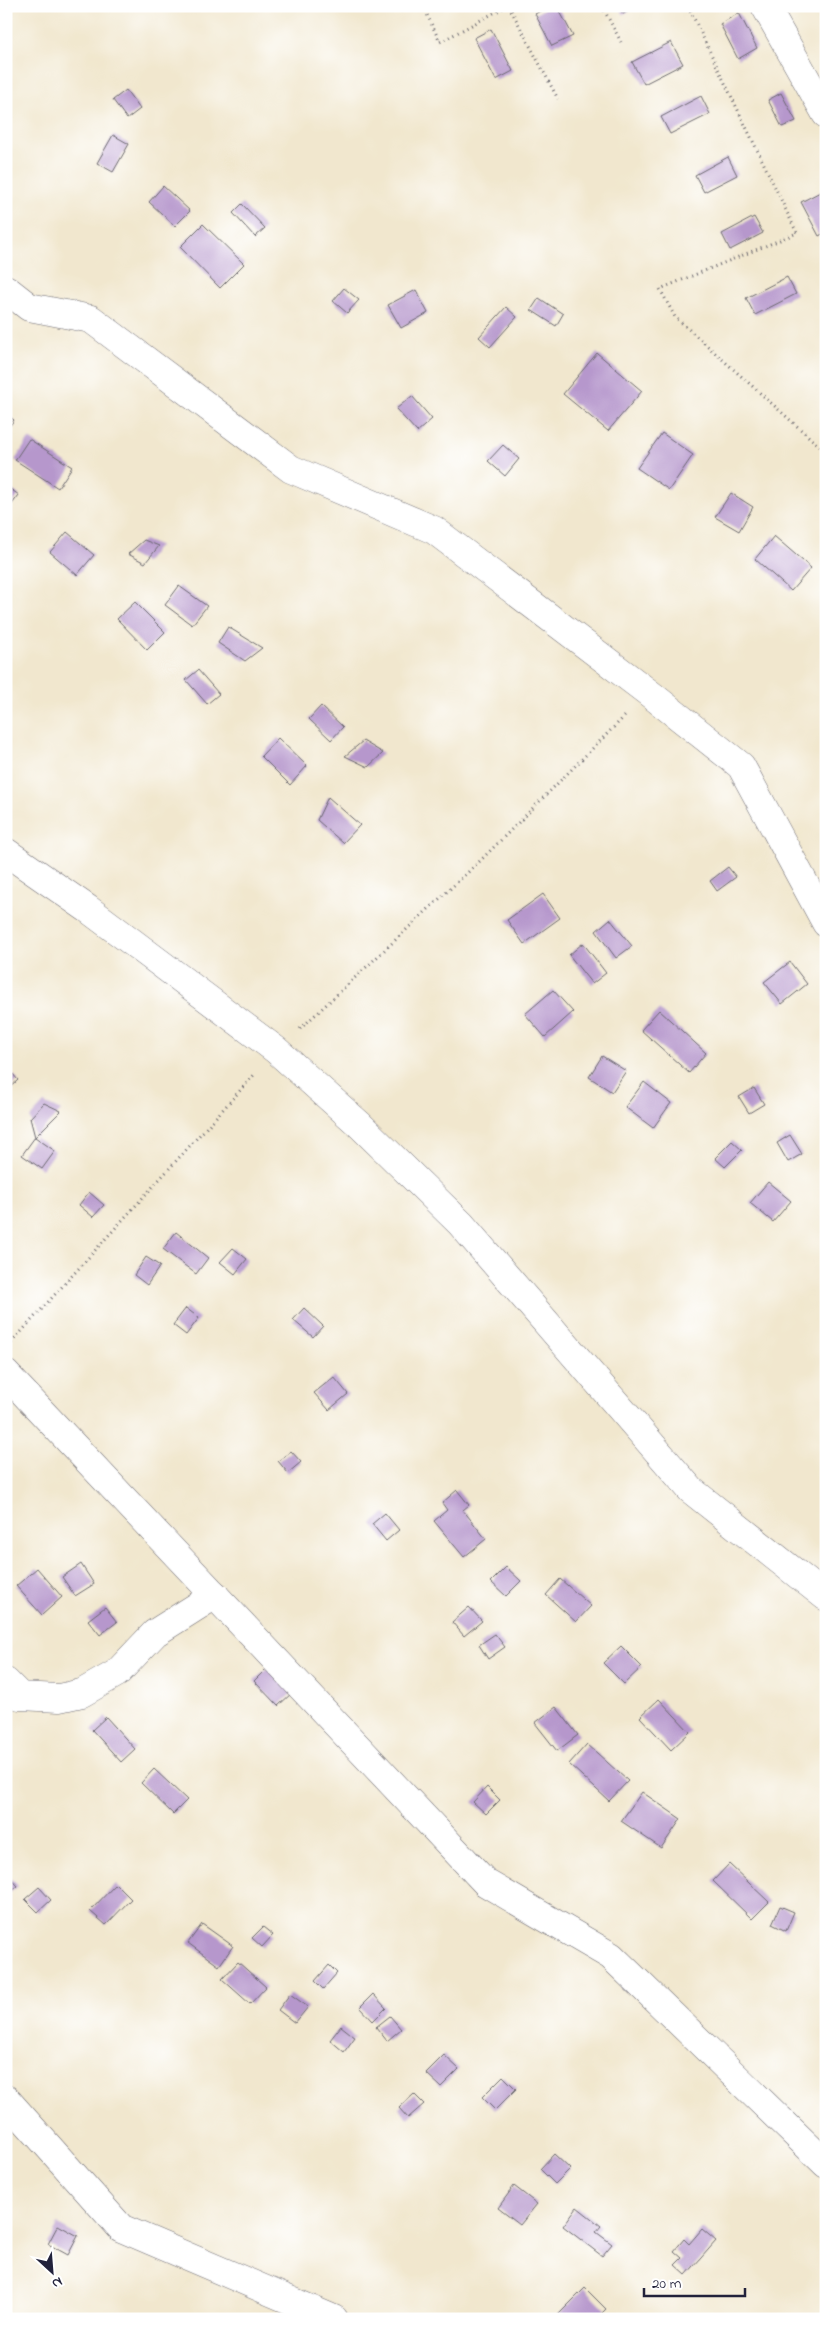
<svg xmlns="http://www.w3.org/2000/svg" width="832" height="2325" font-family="'Indie Flower',sans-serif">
<rect width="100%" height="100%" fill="#fff"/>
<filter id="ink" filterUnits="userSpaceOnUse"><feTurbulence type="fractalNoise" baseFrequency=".02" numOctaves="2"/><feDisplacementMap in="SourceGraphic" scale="10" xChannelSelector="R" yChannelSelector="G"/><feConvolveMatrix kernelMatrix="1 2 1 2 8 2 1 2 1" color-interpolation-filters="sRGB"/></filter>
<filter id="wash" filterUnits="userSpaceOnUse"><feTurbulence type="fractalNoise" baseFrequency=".0096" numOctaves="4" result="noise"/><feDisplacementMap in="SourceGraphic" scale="20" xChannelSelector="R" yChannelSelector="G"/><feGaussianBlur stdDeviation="1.12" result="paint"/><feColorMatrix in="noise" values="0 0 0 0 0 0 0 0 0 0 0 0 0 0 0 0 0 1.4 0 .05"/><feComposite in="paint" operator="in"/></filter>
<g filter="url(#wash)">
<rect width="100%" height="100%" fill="#f1e7ce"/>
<g id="blocks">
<g fill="#b697cc">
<path d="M 549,6 L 557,6 L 573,36 L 552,46 L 535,14 Z"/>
<path d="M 618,6 L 638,6 L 623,14 Z"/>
<path d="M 739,13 L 757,48 L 738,59 L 720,24 Z"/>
<path d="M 491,29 L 513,71 L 496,80 L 474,38 Z"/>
<path d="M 671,42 L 683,64 L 644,84 L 632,62 Z"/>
<path d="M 126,90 L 140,109 L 127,119 L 113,100 Z"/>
<path d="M 781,93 L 796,121 L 782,127 L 768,100 Z"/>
<path d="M 701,96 L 710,114 L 670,134 L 661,117 Z"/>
<path d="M 113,135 L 129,144 L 113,172 L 97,163 Z"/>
<path d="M 728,157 L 737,175 L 704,192 L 695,175 Z"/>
<path d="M 163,186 L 190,211 L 175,226 L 149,202 Z"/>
<path d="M 826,189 L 826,232 L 819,236 L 801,202 Z"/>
<path d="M 242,204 L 265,228 L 255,237 L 233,213 Z"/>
<path d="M 754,217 L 763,233 L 730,250 L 722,234 Z"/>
<path d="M 203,224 L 244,264 L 220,288 L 180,247 Z"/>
<path d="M 787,277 L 796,294 L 755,315 L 746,298 Z"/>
<path d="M 344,288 L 359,300 L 347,313 L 333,301 Z"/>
<path d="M 416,290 L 428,313 L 401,328 L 388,305 Z"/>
<path d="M 539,298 L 563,314 L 556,326 L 531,310 Z"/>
<path d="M 506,307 L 517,317 L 490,347 L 479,337 Z"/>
<path d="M 597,353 L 642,391 L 608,431 L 563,394 Z"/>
<path d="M 412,396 L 432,419 L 417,432 L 396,409 Z"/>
<path d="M 6,414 L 14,420 L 6,431 Z"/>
<path d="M 662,433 L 693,455 L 669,490 L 637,468 Z"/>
<path d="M 29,439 L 72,467 L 58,488 L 15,460 Z"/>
<path d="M 503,445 L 519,459 L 505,476 L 488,461 Z"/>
<path d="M 6,486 L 19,495 L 6,512 Z"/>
<path d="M 731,493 L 753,507 L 739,531 L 715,517 Z"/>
<path d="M 67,532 L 94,555 L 77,575 L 50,552 Z"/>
<path d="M 774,536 L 811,568 L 791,591 L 755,559 Z"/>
<path d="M 144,540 L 159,546 L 145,563 L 128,554 Z"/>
<path d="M 179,586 L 207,606 L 192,625 L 165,605 Z"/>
<path d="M 135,602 L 165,632 L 147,650 L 117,619 Z"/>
<path d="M 228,627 L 262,648 L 245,661 L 218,643 Z"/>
<path d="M 198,670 L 219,694 L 207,704 L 186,680 Z"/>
<path d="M 321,706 L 343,727 L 331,740 L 309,719 Z"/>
<path d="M 278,738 L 307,766 L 290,785 L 261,756 Z"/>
<path d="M 363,741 L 383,753 L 368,767 L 345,756 Z"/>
<path d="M 328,797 L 360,825 L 343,843 L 317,820 Z"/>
<path d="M 728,867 L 736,877 L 717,891 L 710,881 Z"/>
<path d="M 543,894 L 560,918 L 524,944 L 507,920 Z"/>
<path d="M 610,919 L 632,946 L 616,958 L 596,931 Z"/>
<path d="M 583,943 L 606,973 L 592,984 L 569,955 Z"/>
<path d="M 790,962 L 807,984 L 782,1004 L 764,982 Z"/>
<path d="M 553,990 L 573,1012 L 545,1037 L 525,1014 Z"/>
<path d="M 659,1010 L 706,1053 L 689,1073 L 641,1030 Z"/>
<path d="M 602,1056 L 626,1071 L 612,1092 L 589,1077 Z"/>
<path d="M 6,1066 L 18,1080 L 6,1091 Z"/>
<path d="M 644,1082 L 671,1103 L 653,1128 L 625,1107 Z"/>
<path d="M 754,1088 L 764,1104 L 749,1113 L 739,1097 Z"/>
<path d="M 44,1103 L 61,1111 L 35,1137 L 55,1151 L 42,1169 L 22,1155 L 35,1137 L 30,1118 Z"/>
<path d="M 790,1135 L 802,1154 L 788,1162 L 777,1143 Z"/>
<path d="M 732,1141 L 742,1150 L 725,1167 L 715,1158 Z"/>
<path d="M 768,1182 L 791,1201 L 773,1222 L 750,1203 Z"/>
<path d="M 89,1192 L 104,1205 L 93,1217 L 79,1205 Z"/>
<path d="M 176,1232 L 208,1258 L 196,1274 L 163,1249 Z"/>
<path d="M 233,1248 L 247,1259 L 235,1274 L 220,1262 Z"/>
<path d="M 146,1257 L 160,1266 L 147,1285 L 134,1275 Z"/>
<path d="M 186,1308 L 199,1318 L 186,1335 L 173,1325 Z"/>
<path d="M 304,1308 L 323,1326 L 313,1337 L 293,1320 Z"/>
<path d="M 334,1377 L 348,1394 L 329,1410 L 314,1393 Z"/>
<path d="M 291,1451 L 301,1462 L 288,1473 L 278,1461 Z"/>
<path d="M 457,1490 L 469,1505 L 463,1510 L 486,1539 L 464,1557 L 434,1521 L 447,1510 L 442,1503 Z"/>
<path d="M 385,1513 L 399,1530 L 386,1541 L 372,1524 Z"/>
<path d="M 81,1564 L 94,1584 L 75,1596 L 62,1577 Z"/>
<path d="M 506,1567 L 521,1581 L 506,1596 L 491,1582 Z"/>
<path d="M 37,1568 L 62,1597 L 42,1615 L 16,1586 Z"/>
<path d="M 560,1579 L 591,1606 L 576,1622 L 546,1595 Z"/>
<path d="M 105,1607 L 117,1622 L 100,1635 L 88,1620 Z"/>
<path d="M 469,1607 L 482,1621 L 464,1636 L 452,1622 Z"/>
<path d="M 495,1634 L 505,1647 L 488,1659 L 479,1645 Z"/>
<path d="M 621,1646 L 642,1667 L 624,1684 L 603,1663 Z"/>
<path d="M 268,1667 L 293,1692 L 278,1706 L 254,1681 Z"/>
<path d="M 659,1699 L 690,1732 L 671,1750 L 640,1717 Z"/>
<path d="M 556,1707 L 578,1735 L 557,1751 L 535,1723 Z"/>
<path d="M 106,1717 L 135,1749 L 121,1762 L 92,1730 Z"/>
<path d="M 587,1744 L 628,1781 L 609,1801 L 569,1764 Z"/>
<path d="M 154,1769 L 187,1800 L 173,1814 L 141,1783 Z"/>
<path d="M 487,1787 L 500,1800 L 486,1814 L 473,1802 Z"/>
<path d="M 642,1792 L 681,1819 L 661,1848 L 621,1821 Z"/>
<path d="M 729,1864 L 769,1902 L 752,1919 L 713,1881 Z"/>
<path d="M 6,1873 L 18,1886 L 6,1896 Z"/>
<path d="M 116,1884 L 131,1899 L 106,1925 L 90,1911 Z"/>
<path d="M 39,1887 L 51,1900 L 38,1912 L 25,1899 Z"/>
<path d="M 780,1906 L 794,1912 L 786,1931 L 772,1924 Z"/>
<path d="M 202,1924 L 233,1946 L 219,1966 L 188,1943 Z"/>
<path d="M 263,1927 L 273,1935 L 262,1947 L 252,1938 Z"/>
<path d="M 238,1962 L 266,1987 L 250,2004 L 222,1979 Z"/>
<path d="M 329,1965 L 337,1973 L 323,1989 L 315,1981 Z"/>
<path d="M 290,1994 L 308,2007 L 295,2023 L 278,2010 Z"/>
<path d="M 373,1994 L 386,2008 L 373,2021 L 360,2007 Z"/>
<path d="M 390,2016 L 401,2029 L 387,2041 L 376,2027 Z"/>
<path d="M 341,2026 L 355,2037 L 344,2052 L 330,2040 Z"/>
<path d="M 444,2055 L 459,2069 L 441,2087 L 426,2073 Z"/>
<path d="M 503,2076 L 516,2089 L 495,2110 L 482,2097 Z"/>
<path d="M 414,2094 L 424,2104 L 408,2118 L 399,2108 Z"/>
<path d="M 554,2154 L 570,2169 L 555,2184 L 540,2169 Z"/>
<path d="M 514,2186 L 537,2204 L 520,2225 L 498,2208 Z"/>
<path d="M 577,2207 L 601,2226 L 596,2232 L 612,2244 L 602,2256 L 563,2226 Z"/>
<path d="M 58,2225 L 78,2236 L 68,2255 L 48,2244 Z"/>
<path d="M 702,2229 L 716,2241 L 686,2275 L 675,2265 L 682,2258 L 674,2251 L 684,2239 L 689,2244 Z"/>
<path d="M 585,2288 L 606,2309 L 596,2319 L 554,2319 Z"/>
</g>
</g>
</g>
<g filter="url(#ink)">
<use href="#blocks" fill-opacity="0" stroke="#6a676e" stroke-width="1"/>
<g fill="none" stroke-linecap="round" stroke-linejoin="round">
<g stroke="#6a676e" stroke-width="29">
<g id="minor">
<path d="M 765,6 L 826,114"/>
<path d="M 6,289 L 29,307 L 91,319 L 291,469 L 434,530 L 649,693 L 741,766 L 826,923"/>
<path d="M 6,852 L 88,909 L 276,1050 L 360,1125 L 461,1224 L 691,1490 L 826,1597"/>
<path d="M 6,1374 L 486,1883 L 611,1956 L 826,2164"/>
<path d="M 6,1682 L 20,1696 L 59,1698 L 82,1693 L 117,1673 L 155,1633 L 215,1595"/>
<path d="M 6,2099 L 121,2228 L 334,2319"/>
</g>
</g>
<g stroke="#6a676e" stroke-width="3" stroke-dasharray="1 4" stroke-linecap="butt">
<path d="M 423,6 L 440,42 L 507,6"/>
<path d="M 509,6 L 558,99"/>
<path d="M 602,6 L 621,42"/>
<path d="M 688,6 L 797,233 L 660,289 L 675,317 L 826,452"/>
<path d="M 300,1029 L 481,860 L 627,714"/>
<path d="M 11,1343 L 255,1074"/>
</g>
<use href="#minor" stroke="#fff" stroke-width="28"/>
</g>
</g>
<rect width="832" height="2325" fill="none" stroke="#fff" stroke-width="25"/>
<g transform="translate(52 2272) rotate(154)" stroke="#ffffff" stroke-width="4" paint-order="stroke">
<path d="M0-4L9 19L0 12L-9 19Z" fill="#22223b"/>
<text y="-8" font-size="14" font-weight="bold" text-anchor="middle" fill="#22223b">N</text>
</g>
<path d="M644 2288v8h101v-8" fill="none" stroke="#22223b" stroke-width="2.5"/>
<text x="652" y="2288" font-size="15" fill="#22223b" stroke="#ffffff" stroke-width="4" paint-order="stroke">20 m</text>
</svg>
